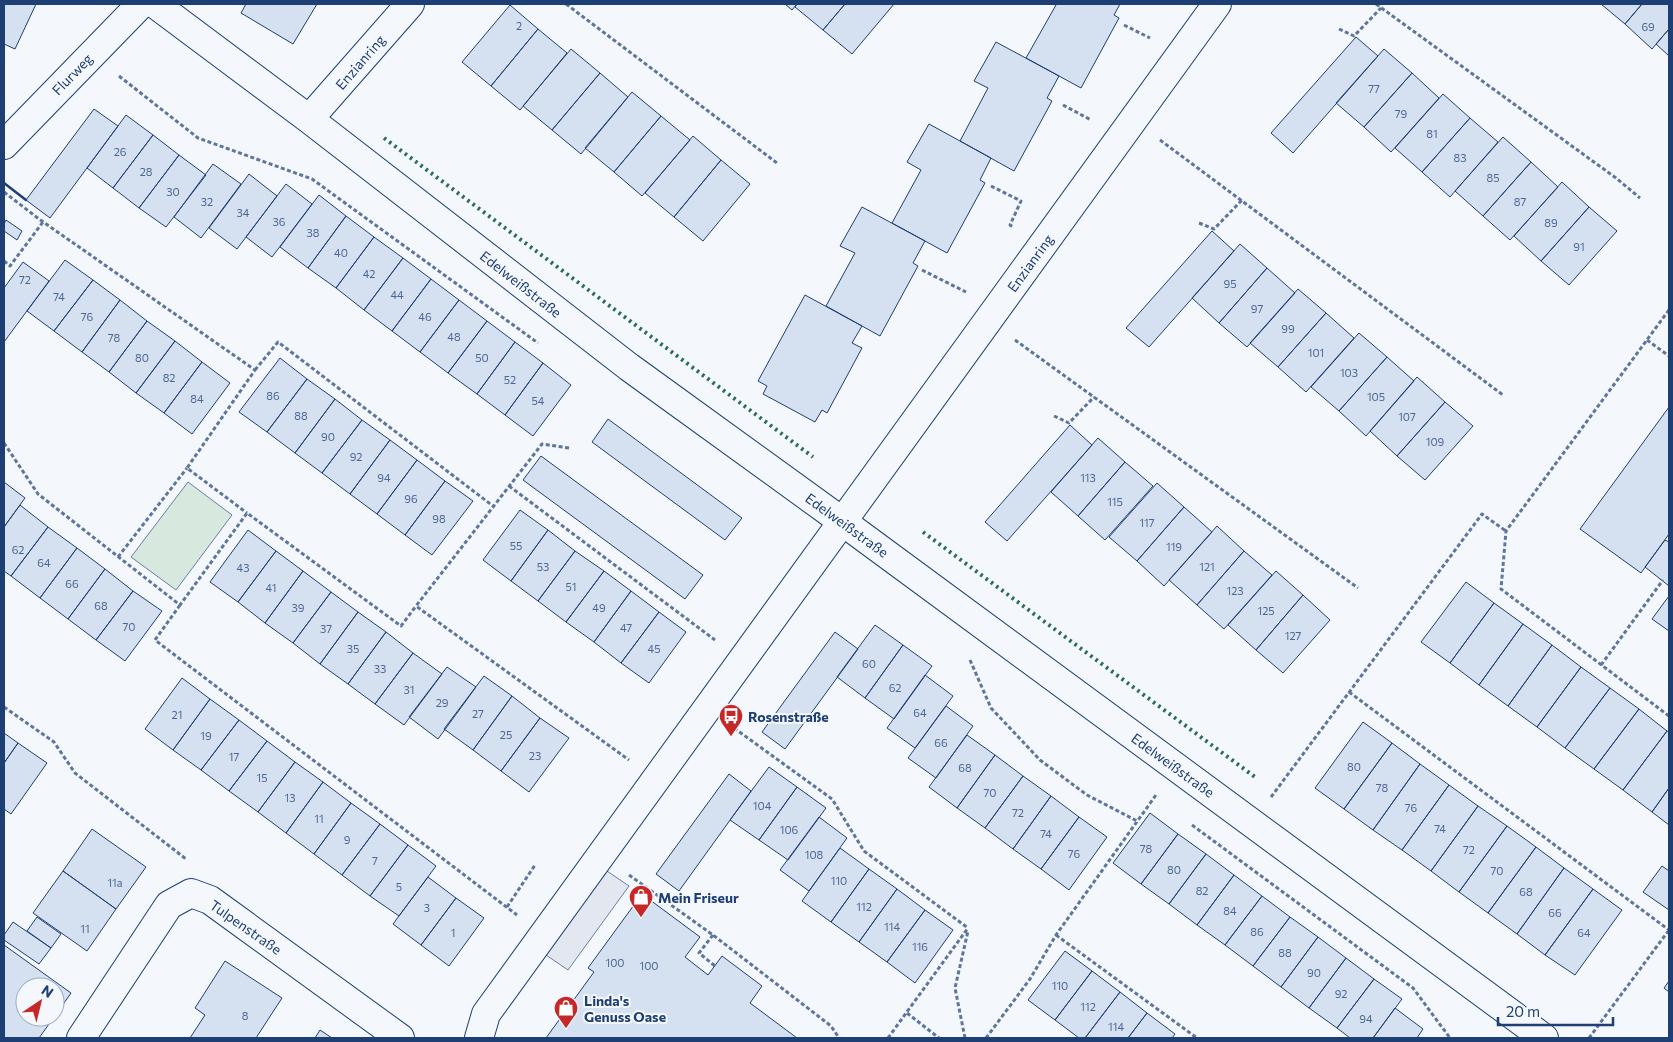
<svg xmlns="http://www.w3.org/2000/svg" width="1673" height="1042" viewBox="0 0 1673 1042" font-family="Commissioner,sans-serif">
	<rect width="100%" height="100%" fill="#f4f7fb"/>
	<path fill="#d7e8df" stroke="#687fa3" d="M188 482 232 515 176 590 131 557Z"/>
	<path fill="#e3e8f0" stroke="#687fa3" d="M607 871 629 886 568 970 546 955Z"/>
	<path fill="#d5e0f0" stroke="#1d3f73" d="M4 4H36L15 49 4 44Z
		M246 4H317L293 44 241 13Z
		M785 4H797L792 10Z
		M797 4H845L823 30 795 7Z
		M845 4H894L852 54 823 30Z
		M1052 4H1120L1114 15 1119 18 1081 88 1026 58 1056 5Z
		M1601 4H1642L1625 24Z
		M1642 4H1669V29L1652 49 1625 24Z
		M510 5 538 29 491 86 462 62Z
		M538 29 567 53 520 110 491 86Z
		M1669 29V56L1656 44Z
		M1356 37 1378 56 1293 153 1271 133Z
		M996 42 1059 76 1047 98 1052 101 1014 171 960 141 988 88 974 81Z
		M571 49 600 73 552 130 523 106Z
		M1384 49 1412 73 1364 127 1336 103Z
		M600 73 628 97 581 154 552 130Z
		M1412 73 1439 98 1391 152 1364 127Z
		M632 92 661 116 614 172 585 148Z
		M1443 94 1470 118 1422 172 1395 148Z
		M94 109 118 126 50 218 26 200Z
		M126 115 153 135 113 188 87 168Z
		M661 116 690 140 642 196 614 172Z
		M1470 118 1498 142 1450 197 1422 172Z
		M929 124 991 158 980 180 985 183 947 253 892 223 921 170 907 162Z
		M153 135 179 155 139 208 113 188Z
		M693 136 721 160 674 217 645 193Z
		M1503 137 1531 162 1483 216 1455 191Z
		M179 155 206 175 166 227 139 208Z
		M721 160 750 184 703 241 674 217Z
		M1531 162 1558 187 1510 240 1483 216Z
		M213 164 241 184 201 238 174 217Z
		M249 174 277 196 237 249 209 228Z
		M1562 182 1589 207 1541 261 1514 236Z
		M286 184 312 204 272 257 246 237Z
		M319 195 346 216 308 268 280 247Z
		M862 207 925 241 913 263 918 266 880 336 826 306 855 253 840 246Z
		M1589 207 1617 231 1569 285 1541 261Z
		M346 216 374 237 336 288 308 268Z
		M6 220 22 231 17 240 4 231V224Z
		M1212 231 1234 251 1149 347 1126 328Z
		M374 237 403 258 364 310 336 288Z
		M1240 244 1267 268 1219 323 1192 298Z
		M403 258 431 279 392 331 364 310Z
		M65 260 93 280 54 331 27 311Z
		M23 262 49 281 4 342V288Z
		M1267 268 1295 293 1247 347 1219 323Z
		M431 279 459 300 420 352 392 331Z
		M93 280 120 300 82 352 54 331Z
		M1298 289 1326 313 1278 367 1250 343Z
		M805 295 862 326 852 343 862 348 827 413 822 410 815 422 763 394 767 386 758 381Z
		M120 300 147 321 109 372 82 352Z
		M459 300 487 321 448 373 420 352Z
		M1326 313 1354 338 1306 392 1278 367Z
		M147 321 175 341 136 393 109 372Z
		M487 321 515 342 477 394 448 373Z
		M1359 333 1387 357 1339 411 1311 387Z
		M175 341 202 362 164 413 136 393Z
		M515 342 543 363 505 415 477 394Z
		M1387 357 1414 381 1366 436 1339 411Z
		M280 358 307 379 267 432 239 412Z
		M202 362 230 383 192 434 164 413Z
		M543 363 571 385 533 436 505 415Z
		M1417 377 1445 402 1397 456 1370 431Z
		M307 379 335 399 295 453 267 432Z
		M335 399 362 420 322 473 295 453Z
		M1445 402 1473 426 1425 480 1397 456Z
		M1669 407V534L1641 573 1580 529Z
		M608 419 742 518 725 540 592 442Z
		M362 420 390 440 350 494 322 473Z
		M1070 425 1092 445 1007 541 985 522Z
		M1098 438 1125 462 1078 516 1051 492Z
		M390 440 417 460 377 514 350 494Z
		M541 456 703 575 685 599 523 480Z
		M417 460 445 481 405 535 377 514Z
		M1125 462 1153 486 1105 540 1078 516Z
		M445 481 473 501 432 555 405 535Z
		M4 482 25 498 4 527Z
		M1157 483 1184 507 1137 561 1109 537Z
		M20 505 48 527 11 576 4 571V527Z
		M1184 507 1212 532 1164 586 1137 561Z
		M520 510 548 530 511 581 483 560Z
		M1217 526 1244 551 1197 605 1169 580Z
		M48 527 77 548 40 598 11 576Z
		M248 530 276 551 238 602 210 582Z
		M548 530 575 551 538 601 511 581Z
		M1665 540 1669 542V586L1645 567Z
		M77 548 105 569 68 619 40 598Z
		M276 551 303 571 265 623 238 602Z
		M575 551 604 571 566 622 538 601Z
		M1244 551 1272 575 1224 629 1197 605Z
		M105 569 133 591 96 640 68 619Z
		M303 571 331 592 293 643 265 623Z
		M604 571 631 591 594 642 566 622Z
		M1276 571 1303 595 1256 650 1228 625Z
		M1466 582 1494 603 1450 663 1421 642Z
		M133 591 162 611 125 661 96 640Z
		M631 591 659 612 621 663 594 642Z
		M331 592 358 612 320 664 293 643Z
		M1303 595 1330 620 1283 673 1256 650Z
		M1669 596V631L1652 619Z
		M1494 603 1523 624 1479 685 1450 663Z
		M358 612 386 632 348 684 320 664Z
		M659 612 686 632 649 683 621 663Z
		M1523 624 1552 645 1508 706 1479 685Z
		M875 625 903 645 865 698 837 677Z
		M386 632 413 653 375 704 348 684Z
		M835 632 858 649 785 749 762 732Z
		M903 645 932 666 894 719 865 698Z
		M1552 645 1581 667 1537 727 1508 706Z
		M413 653 442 674 404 725 375 704Z
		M447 667 476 687 438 739 409 717Z
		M1581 667 1610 688 1565 748 1537 727Z
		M925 675 953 696 915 748 887 728Z
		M484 676 512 696 473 750 444 729Z
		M182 678 210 699 173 750 145 729Z
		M1610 688 1639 709 1594 769 1565 748Z
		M512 696 540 718 501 771 473 750Z
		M210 699 239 720 201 770 173 750Z
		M946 706 973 726 936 778 908 758Z
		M1639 709 1667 731 1623 790 1594 769Z
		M540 718 569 738 529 792 501 771Z
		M239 720 267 741 229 791 201 770Z
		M1363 722 1392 743 1344 809 1315 788Z
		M1667 731 1669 732V788L1652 812 1623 790Z
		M4 733 18 743 4 763Z
		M967 735 995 755 957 808 929 787Z
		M267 741 295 762 258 812 229 791Z
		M18 743 47 763 11 814 4 809V763Z
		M1392 743 1420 764 1373 830 1344 809Z
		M995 755 1023 776 985 828 957 808Z
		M295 762 323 782 286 833 258 812Z
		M1420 764 1449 785 1402 850 1373 830Z
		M769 767 797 787 759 840 730 820Z
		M729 774 751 791 679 891 656 874Z
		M1023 776 1051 796 1013 849 985 828Z
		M323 782 351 803 314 854 286 833Z
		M1449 785 1478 806 1431 871 1402 850Z
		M797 787 826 808 788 860 759 840Z
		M1669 788V825L1652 812Z
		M1051 796 1079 817 1041 869 1013 849Z
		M351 803 380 824 342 875 314 854Z
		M1478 806 1507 826 1459 892 1431 871Z
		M1150 813 1178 834 1141 884 1113 863Z
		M819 817 847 838 809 891 780 870Z
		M1079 817 1107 837 1069 890 1041 869Z
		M380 824 408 845 370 896 342 875Z
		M1507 826 1536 847 1488 913 1459 892Z
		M92 829 146 867 116 909 63 871Z
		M1178 834 1206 854 1169 904 1141 884Z
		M408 845 436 866 399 916 370 896Z
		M1536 847 1564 868 1517 934 1488 913Z
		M840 848 869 869 831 922 802 901Z
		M1206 854 1234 875 1197 925 1169 904Z
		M1662 866 1669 871V910L1643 892Z
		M1564 868 1593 889 1545 955 1517 934Z
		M869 869 897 889 859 942 831 922Z
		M63 871 116 909 87 951 33 913Z
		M1234 875 1262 896 1225 945 1197 925Z
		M428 877 456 898 421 945 393 924Z
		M897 889 925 910 887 962 859 942Z
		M1593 889 1622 910 1575 975 1545 955Z
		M642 894 700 937 685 957 708 975 722 956 762 986 750 1003 797 1038H546L594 972 588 968Z
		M1262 896 1290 917 1253 966 1225 945Z
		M456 898 484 918 449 966 421 945Z
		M925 910 953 930 915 983 887 962Z
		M37 917 61 934 51 948 27 931Z
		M1290 917 1318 937 1281 987 1253 966Z
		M13 922 51 948 39 964 4 940V935Z
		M1318 937 1346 958 1309 1008 1281 987Z
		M4 945 71 993 55 1016V987H25V1017H54L39 1038H4Z
		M1065 951 1092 971 1055 1020 1028 1000Z
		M1346 958 1374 979 1337 1028 1309 1008Z
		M225 961 282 998 256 1038H190L205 1015 195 1008Z
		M1092 971 1120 992 1085 1038H1079L1055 1020Z
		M1374 979 1402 999 1373 1038H1350L1337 1028Z
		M1669 981V992L1664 988Z
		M1120 992 1147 1013 1128 1038H1085Z
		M1395 1008 1423 1029 1417 1038H1373Z
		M1147 1013 1175 1034 1172 1038H1128Z
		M320 1030 332 1038H315Z"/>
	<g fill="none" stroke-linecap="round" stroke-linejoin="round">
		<defs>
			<path id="minor" d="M155 4 309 119 629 367 843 522 1544 1038
				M309 119 410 4
				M4 145 141 4
				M81 1038 169 905 191 893 210 900 400 1038
				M479 1038 486 1014 1217 4"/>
		</defs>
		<use href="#minor" stroke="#1d3f73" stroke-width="30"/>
		<path stroke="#5e769c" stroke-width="3" stroke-dasharray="4 2.5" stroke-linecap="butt" d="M566 4 777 163
			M1376 4 1616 178 1640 198
			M1124 25 1150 38
			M1339 29 1354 36 1381 8
			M119 76 198 138 312 179 538 343
			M1063 105 1091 120
			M1160 140 1503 395
			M991 186 1021 201 1010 225 1014 228
			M4 192 39 219 255 370 187 468 247 513
			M1199 223 1214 229 1242 200
			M4 261 10 266 43 222
			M922 270 966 292
			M1669 310 1506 531 1501 589 1669 716
			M1015 340 1358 588
			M1647 340 1669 356
			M255 370 278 342 493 506
			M1054 416 1069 423 1094 397
			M4 443 38 494 180 605 247 513 401 626 416 606
			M569 448 542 444 416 606 629 760
			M509 486 715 640
			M118 557 187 468
			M180 605 155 640 517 915
			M970 660 991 708 1040 760 1087 795 1137 821
			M1601 665 1663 580
			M1349 692 1669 930
			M4 707 54 742 75 773 186 859
			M734 728 832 799 864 851 968 928
			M1271 797 1482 514 1506 531
			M1192 825 1413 988 1450 1038
			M629 875 713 935 831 1026 839 1038
			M507 907 535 865
			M713 935 699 953 715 966
			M1056 935 1197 1038
			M907 1013 939 1038
			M888 1038 968 928
			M965 1038 955 988 968 931
			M986 1038 1030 979 1056 935 1156 795
			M1589 1038 1669 930"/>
		<use href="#minor" stroke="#f4f7fb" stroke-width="28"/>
		<path stroke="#2c6c60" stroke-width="4" stroke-dasharray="2.5 4" stroke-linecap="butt" d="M384 138 813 457
			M923 532 1255 777"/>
		<path stroke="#1d3f73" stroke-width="2.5" d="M4 183 26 200"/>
	</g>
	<defs>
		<symbol id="bus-pin" viewBox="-11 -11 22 30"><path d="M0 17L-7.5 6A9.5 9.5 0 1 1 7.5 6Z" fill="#c62828" stroke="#f4f7fb"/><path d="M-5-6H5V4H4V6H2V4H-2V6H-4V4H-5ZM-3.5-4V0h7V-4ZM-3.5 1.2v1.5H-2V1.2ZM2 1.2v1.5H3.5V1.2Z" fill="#fff"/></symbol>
		<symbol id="shop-pin" viewBox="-11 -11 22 30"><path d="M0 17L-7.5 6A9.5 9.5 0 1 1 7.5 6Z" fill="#c62828" stroke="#f4f7fb"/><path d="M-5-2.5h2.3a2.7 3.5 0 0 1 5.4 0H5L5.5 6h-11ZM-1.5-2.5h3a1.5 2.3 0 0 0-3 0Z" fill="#fff"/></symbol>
	</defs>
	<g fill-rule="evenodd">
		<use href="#bus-pin" x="717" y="702" width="28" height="38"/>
		<use href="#shop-pin" x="627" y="883" width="28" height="38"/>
		<use href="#shop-pin" x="552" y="994" width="28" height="38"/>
	</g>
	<g text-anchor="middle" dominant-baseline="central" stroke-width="4" stroke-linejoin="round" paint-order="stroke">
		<g font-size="11" fill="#4b6792">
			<text x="519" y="25">2</text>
			<text x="1648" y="26">69</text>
			<text x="1374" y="88">77</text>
			<text x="1401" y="113">79</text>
			<text x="1432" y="133">81</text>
			<text x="120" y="151">26</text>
			<text x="1460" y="157">83</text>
			<text x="146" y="171">28</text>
			<text x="1493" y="177">85</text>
			<text x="173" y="191">30</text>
			<text x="207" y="201">32</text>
			<text x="1520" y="201">87</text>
			<text x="243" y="212">34</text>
			<text x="279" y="221">36</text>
			<text x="1551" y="222">89</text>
			<text x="313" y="232">38</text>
			<text x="1579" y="246">91</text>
			<text x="341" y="252">40</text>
			<text x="369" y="273">42</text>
			<text x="25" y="279">72</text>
			<text x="1230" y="283">95</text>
			<text x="397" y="294">44</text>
			<text x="59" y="296">74</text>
			<text x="1257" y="308">97</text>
			<text x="87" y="316">76</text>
			<text x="425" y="316">46</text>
			<text x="1288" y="328">99</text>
			<text x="454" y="336">48</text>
			<text x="114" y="337">78</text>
			<text x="1316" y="352">101</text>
			<text x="142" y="357">80</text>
			<text x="482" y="357">50</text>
			<text x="1349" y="372">103</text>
			<text x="169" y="377">82</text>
			<text x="510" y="379">52</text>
			<text x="273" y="395">86</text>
			<text x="1376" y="396">105</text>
			<text x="197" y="398">84</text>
			<text x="538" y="400">54</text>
			<text x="301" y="415">88</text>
			<text x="1407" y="416">107</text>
			<text x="328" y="436">90</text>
			<text x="1435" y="441">109</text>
			<text x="356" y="456">92</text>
			<text x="384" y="477">94</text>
			<text x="1088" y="477">113</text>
			<text x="411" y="498">96</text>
			<text x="1115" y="501">115</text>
			<text x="439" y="518">98</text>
			<text x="1147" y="522">117</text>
			<text x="516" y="545">55</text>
			<text x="1174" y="546">119</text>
			<text x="18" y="549">62</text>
			<text x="44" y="562">64</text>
			<text x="543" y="566">53</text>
			<text x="1207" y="566">121</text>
			<text x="243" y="567">43</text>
			<text x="72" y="583">66</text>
			<text x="571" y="586">51</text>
			<text x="271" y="587">41</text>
			<text x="1235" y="590">123</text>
			<text x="101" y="605">68</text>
			<text x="298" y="607">39</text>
			<text x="599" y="607">49</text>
			<text x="1266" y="610">125</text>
			<text x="129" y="626">70</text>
			<text x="626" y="627">47</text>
			<text x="326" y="628">37</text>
			<text x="1293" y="635">127</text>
			<text x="353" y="648">35</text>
			<text x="654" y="648">45</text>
			<text x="869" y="663">60</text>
			<text x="380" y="668">33</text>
			<text x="895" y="687">62</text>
			<text x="409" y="689">31</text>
			<text x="442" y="702">29</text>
			<text x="920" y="712">64</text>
			<text x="478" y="713">27</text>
			<text x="177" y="714">21</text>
			<text x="506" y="734">25</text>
			<text x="206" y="735">19</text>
			<text x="941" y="742">66</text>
			<text x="535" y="755">23</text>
			<text x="234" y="756">17</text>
			<text x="1354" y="766">80</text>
			<text x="965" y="767">68</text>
			<text x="262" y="777">15</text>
			<text x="1382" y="787">78</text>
			<text x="990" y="792">70</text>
			<text x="290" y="797">13</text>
			<text x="762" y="805">104</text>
			<text x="1411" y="807">76</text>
			<text x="1018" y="812">72</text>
			<text x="319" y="818">11</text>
			<text x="1440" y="828">74</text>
			<text x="789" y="829">106</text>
			<text x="1046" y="833">74</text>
			<text x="347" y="839">9</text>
			<text x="1146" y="848">78</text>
			<text x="1469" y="849">72</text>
			<text x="1074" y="853">76</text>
			<text x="814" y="854">108</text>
			<text x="375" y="860">7</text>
			<text x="1174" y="869">80</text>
			<text x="1497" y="870">70</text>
			<text x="839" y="880">110</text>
			<text x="115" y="882">11a</text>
			<text x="399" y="886">5</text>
			<text x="1202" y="890">82</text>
			<text x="1526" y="891">68</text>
			<text x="864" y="906">112</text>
			<text x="427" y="907">3</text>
			<text x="1230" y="910">84</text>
			<text x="1555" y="912">66</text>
			<text x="892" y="926">114</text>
			<text x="85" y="928">11</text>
			<text x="1257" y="931">86</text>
			<text x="453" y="932">1</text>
			<text x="1584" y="932">64</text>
			<text x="920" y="946">116</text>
			<text x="1285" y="952">88</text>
			<text x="615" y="962">100</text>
			<text x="649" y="965">100</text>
			<text x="1314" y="972">90</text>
			<text x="1060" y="985">110</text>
			<text x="1341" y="993">92</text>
			<text x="1088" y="1006">112</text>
			<text x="245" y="1015">8</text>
			<text x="1366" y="1018">94</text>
			<text x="1116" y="1026">114</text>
		</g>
		<g font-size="14" fill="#1d3f73" stroke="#f4f7fb">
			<text transform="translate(360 62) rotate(-49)">Enzianring</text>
			<text transform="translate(72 74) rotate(-46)">Flurweg</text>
			<text transform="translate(1030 263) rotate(-54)">Enzianring</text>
			<text transform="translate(521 284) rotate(38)">Edelweißstraße</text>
			<text transform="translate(847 525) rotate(36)">Edelweißstraße</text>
			<text transform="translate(1173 765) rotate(36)">Edelweißstraße</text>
			<text transform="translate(246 927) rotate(35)">Tulpenstraße</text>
		</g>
		<g font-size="14" font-weight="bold" fill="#1d3f73" stroke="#f4f7fb" text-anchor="start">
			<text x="748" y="716">Rosenstraße</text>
			<text x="658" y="897">Mein Friseur</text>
			<text x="584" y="1000">Linda's<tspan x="584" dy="16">Genuss Oase</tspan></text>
		</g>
	</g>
	<rect width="1673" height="1042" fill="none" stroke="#1d3f73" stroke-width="10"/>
	<g transform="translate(40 1002) rotate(35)"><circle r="24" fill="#f4f7fb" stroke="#9eadc5"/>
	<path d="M0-4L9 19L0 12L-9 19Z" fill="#c62828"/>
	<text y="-8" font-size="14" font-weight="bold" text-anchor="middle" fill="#1d3f73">N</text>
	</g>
	<path d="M1498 1017v8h115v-8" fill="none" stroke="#1d3f73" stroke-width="2.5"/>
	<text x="1506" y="1017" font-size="15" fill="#1d3f73" stroke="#f4f7fb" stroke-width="4" paint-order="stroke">20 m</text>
</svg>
